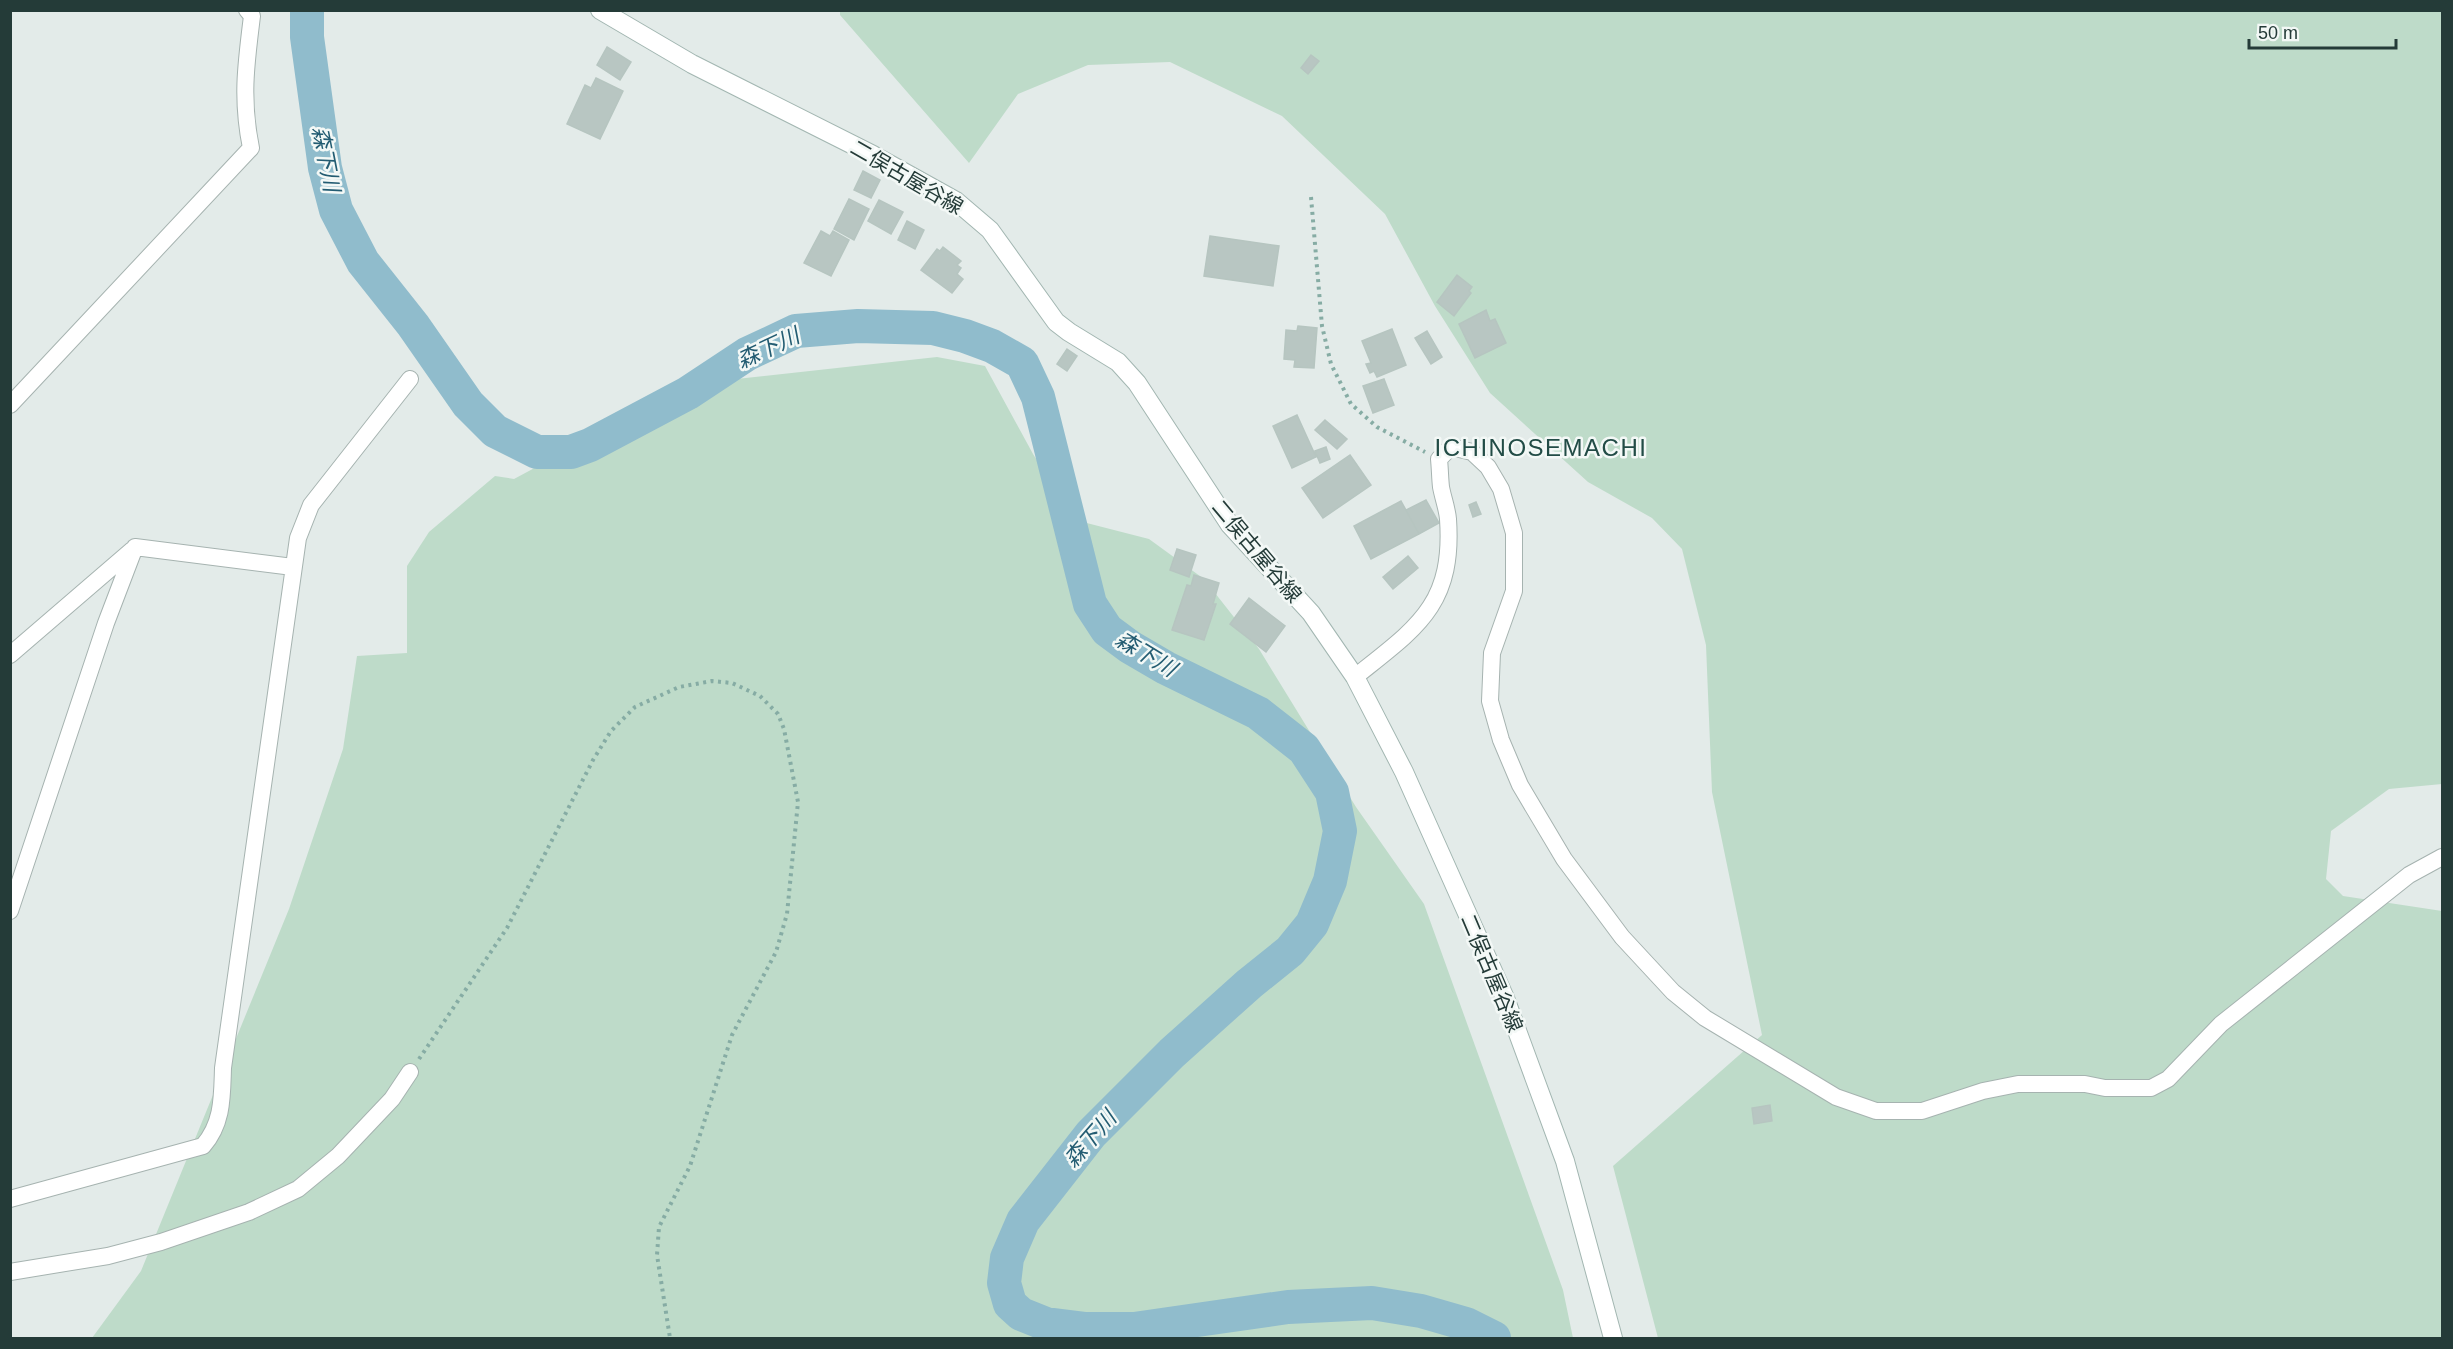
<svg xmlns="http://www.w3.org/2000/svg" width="2453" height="1349" viewBox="0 0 2453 1349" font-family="Helvetica,'Noto Sans JP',sans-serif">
	<rect width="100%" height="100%" fill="#e3ebe9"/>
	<path fill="#bedbc9" d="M840 10 2442 11V784L2389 789 2331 831 2326 879 2343 896 2442 911V1338H1658L1613 1166 1762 1035 1712 792 1706 645 1682 549 1652 518 1588 482 1490 393 1435 306 1385 214 1282 116 1170 62 1088 65 1018 94 969 163 840 15Z
		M937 357 985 366 1033 454 1075 520 1149 539 1204 579 1259 649 1356 807 1424 904 1563 1290 1573 1338H92L141 1271 289 909 343 749 357 656 407 653V566L429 532 495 476 514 479 691 384Z"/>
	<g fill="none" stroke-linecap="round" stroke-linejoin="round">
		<path stroke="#90bccc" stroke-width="34" d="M307 10V37L325 168 336 210 363 262 413 325 468 404 495 431 537 452H571L590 445 688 393 747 354 796 331 858 326 933 328 965 336 992 346 1022 363 1038 397 1090 604 1107 630 1130 647 1166 668 1258 713 1304 749 1332 792 1340 831 1330 881 1312 924 1290 951 1249 984 1172 1053 1091 1134 1023 1221 1007 1258 1004 1283 1010 1304 1021 1314 1046 1324 1086 1329H1134L1288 1307 1372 1303 1421 1311 1466 1324 1494 1338"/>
	</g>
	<path fill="#b8c6c2" stroke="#b6c5c0" stroke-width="1.5" d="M607 47 631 62 620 80 597 65Z
		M1311 55 1319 61 1308 74 1301 68Z
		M596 78 623 91 600 139 567 124 585 85 591 88Z
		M863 171 880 180 871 198 854 190Z
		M849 199 869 209 854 240 834 229Z
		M879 200 903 212 891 234 868 221Z
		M907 221 924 230 915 249 898 240Z
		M821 231 830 236 833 231 849 240 831 276 804 263Z
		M1210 236 1279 246 1273 286 1204 276Z
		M943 247 961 261 957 265 961 268 957 274 963 279 952 293 921 270 937 249 940 251Z
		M1457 275 1472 287 1469 291 1471 293 1454 316 1437 302Z
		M1486 310 1490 321 1495 319 1506 343 1475 358 1459 324Z
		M1298 326 1317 328 1314 368 1294 367 1295 360 1284 359 1286 330 1297 331Z
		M1392 329 1406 365 1377 377 1374 371 1370 373 1366 364 1371 363 1362 341Z
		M1427 331 1442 357 1431 364 1415 338Z
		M1067 349 1077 356 1067 371 1057 364Z
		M1384 379 1394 405 1373 413 1363 386Z
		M1297 415 1316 457 1292 468 1273 426Z
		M1325 420 1347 439 1337 449 1315 430Z
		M1326 447 1330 459 1320 463 1315 451Z
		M1350 455 1371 485 1323 518 1302 488Z
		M1426 500 1439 523 1419 534 1406 510Z
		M1401 501 1419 534 1371 559 1354 526Z
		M1476 502 1481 514 1473 517 1469 505Z
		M1177 549 1196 555 1189 577 1170 570Z
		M1408 556 1418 568 1393 589 1383 577Z
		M1194 575 1219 583 1213 604H1216L1204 640 1172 630 1187 585 1191 586Z
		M1249 598 1285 626 1266 652 1230 624Z
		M1770 1105 1772 1121 1754 1124 1752 1108Z"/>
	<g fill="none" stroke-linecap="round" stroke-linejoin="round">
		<defs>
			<path id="minor" d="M10 405 251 148C241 99 246 64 252 16L247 10
				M135 547 293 567
				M10 655 132 550
				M1355 677C1416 628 1454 606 1448 519 1447 508 1443 498 1441 487 1440 478 1440 469 1439 459L1451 447 1472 452 1488 467 1501 489 1514 533V591L1492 653 1490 701 1501 740 1520 785 1564 859 1622 937 1673 992 1705 1018 1836 1097 1876 1111H1922L1983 1091 2018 1084H2085L2105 1088H2151L2168 1079 2221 1024 2409 875 2442 857
				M10 911 106 623 135 547
				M10 1199 203 1146C223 1123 222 1097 223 1068L298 538 311 505 410 379
				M10 1272 108 1256 161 1242 249 1212 298 1189 338 1156 392 1099 410 1072"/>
			<path id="secondary" d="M600 10 692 64 873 155 956 201 990 230 1056 322 1069 332 1118 362 1137 383 1230 525 1311 613 1355 677 1404 772 1505 998 1565 1161 1613 1338"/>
		</defs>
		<use href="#minor" stroke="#a6b3b0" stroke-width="18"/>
		<use href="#secondary" stroke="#a2b6b1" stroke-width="20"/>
		<path stroke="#86aca4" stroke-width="4" stroke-dasharray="3 4.5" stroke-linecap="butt" d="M1311 197 1322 326 1331 364 1351 404 1377 427 1425 452
			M419 1059 507 928 593 760 611 731 635 707 679 687 712 681 732 683 760 696 778 714 784 729 798 802 787 914 776 952 732 1035 690 1166 659 1227 657 1255 670 1338"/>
		<use href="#minor" stroke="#fff" stroke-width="16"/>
		<use href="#secondary" stroke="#fff" stroke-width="18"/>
	</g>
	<g text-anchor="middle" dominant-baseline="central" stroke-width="5" stroke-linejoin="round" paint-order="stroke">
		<g font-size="21" fill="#243b38" stroke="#f3f8f6">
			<text transform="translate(907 177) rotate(30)">二俣古屋谷線</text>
			<text transform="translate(1257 551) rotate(50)">二俣古屋谷線</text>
			<text transform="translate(1492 973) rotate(67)">二俣古屋谷線</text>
		</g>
		<g font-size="22" font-style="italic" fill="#235c72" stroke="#f3f8f6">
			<text transform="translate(326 159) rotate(79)">森下川</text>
			<text transform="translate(768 348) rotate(-25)">森下川</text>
			<text transform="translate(1146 654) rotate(31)">森下川</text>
			<text transform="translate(1090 1139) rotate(-49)">森下川</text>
		</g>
		<g font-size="24" letter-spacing="1.5" fill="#224c46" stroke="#f3f8f6">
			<text x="1541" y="447">ICHINOSEMACHI</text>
		</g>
	</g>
	<rect width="2453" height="1349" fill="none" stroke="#243b38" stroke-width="24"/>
	<path d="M2249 39v9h147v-9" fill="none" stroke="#243b38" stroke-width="3"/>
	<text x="2258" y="39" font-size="18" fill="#243b38" stroke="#f3f8f6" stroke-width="4.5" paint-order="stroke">50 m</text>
</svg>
